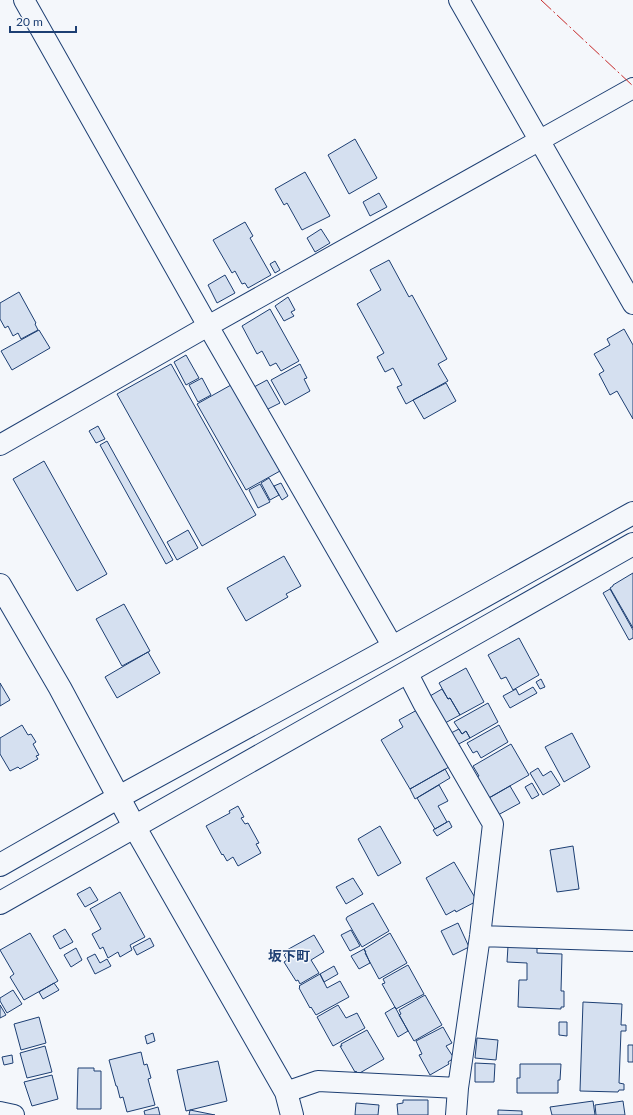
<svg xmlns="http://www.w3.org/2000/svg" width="633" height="1115" viewBox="0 0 633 1115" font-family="Lato,'Noto Sans JP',sans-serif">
	<rect width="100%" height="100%" fill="#f4f7fb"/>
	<path fill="#d5e0f0" stroke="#1d3f73" d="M355 139 377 178 349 194 328 155Z
		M305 172 330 216 302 230 287 203 284 205 275 189Z
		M379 193 387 207 370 216 363 202Z
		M245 222 253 236 250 238 271 275 248 288 245 283 242 284 235 271 232 273 213 240Z
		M321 229 330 243 315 252 307 238Z
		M389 260 409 297 412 295 447 359 438 364 448 381 406 404 397 387 402 385 393 368 385 372 377 357 384 353 357 304 381 290 370 270Z
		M275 261 280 270 275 273 270 264Z
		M225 275 235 293 217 303 208 285Z
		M19 292 36 323 35 324 38 330 21 339 18 333 13 336 8 326 5 328 0 319V303Z
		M288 297 295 310 291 312 294 316 284 321 275 306Z
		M270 309 299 361 281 371 276 363 270 366 262 351 257 354 242 326Z
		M624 329 633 345V419L617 391 610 395 599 374 604 371 594 354 610 345 607 339Z
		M39 330 50 348 12 370 1 351Z
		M186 355 199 378 186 385 174 362Z
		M171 364 256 515 202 546 117 394Z
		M300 364 307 378 304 379 310 391 285 405 271 380Z
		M202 378 211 395 198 402 189 385Z
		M267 380 280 403 266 410 254 387Z
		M446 383 456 401 424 419 413 400Z
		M231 385 280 471 246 490 197 404Z
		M98 426 105 439 96 443 89 431Z
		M107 441 173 560 166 564 100 445Z
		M44 461 107 574 77 591 13 479Z
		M269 478 279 495 270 500 261 483Z
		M281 483 288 496 282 500 274 486Z
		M260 484 270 502 258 508 249 490Z
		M188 530 198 548 177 560 167 542Z
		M284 556 301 586 286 594 288 597 246 621 227 588Z
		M633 573V628L610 588 613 586V585Z
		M610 589 633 630V638L629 640 603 593Z
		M124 604 150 651 122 666 96 619Z
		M519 638 539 675 513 690 506 677 501 679 488 655Z
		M148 652 160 673 117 698 105 677Z
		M466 668 484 702 460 715 450 698 448 699 439 683Z
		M541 679 545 687 540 689 536 682Z
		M0 683 10 700 0 706Z
		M533 687 537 693 510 708 503 696 516 689 519 695Z
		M442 689 448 699 450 698 460 715 445 723 430 696Z
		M488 703 498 722 470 738 466 731 462 734 454 722Z
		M417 710 449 767 410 789 381 740 403 727 399 720Z
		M22 725 28 735 31 734 36 742 33 744 39 755 36 756 38 759 20 769 18 767 10 771 0 754V738Z
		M499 725 508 742 481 758 477 751 473 753 467 743Z
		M459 729 462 734 466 731 470 738 455 746 449 734Z
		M572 733 590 767 564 782 545 747Z
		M511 744 529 775 487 799 475 778 479 776 473 766Z
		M538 768 543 776 551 771 560 785 543 795 530 773Z
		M445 769 450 778 415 799 410 789Z
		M532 783 539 795 532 799 525 787Z
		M439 785 448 801 438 806 447 822 435 829 417 798Z
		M510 786 520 803 498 815 489 798Z
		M238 806 244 817 241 818 245 824 248 823 259 843 256 844 261 853 238 866 233 857 227 861 223 854 222 855 206 826 230 813 229 811Z
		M449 821 452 827 437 836 433 830Z
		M380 826 401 863 378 876 358 839Z
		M573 846 579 889 557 892 550 850Z
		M454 862 477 901 456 912 455 910 446 915 426 878Z
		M353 878 363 894 346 904 336 887Z
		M90 887 98 900 85 907 77 894Z
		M120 892 145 937 130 945 132 950 120 957 118 952 108 958 103 947 100 949 92 934 101 929 90 909Z
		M373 903 389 931 362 947 346 919 347 917Z
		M458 923 469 947 453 955 441 931Z
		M65 929 73 942 60 949 53 936Z
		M351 930 360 946 350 951 341 935Z
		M30 933 58 981 24 1000 10 977 14 974 0 950Z
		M390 933 407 963 379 979 365 953 366 952 364 949Z
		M314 935 324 952 311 960 319 973 300 984 298 980 296 981 284 962 287 960 284 955 286 953 285 951Z
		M150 938 154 946 137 955 133 947Z
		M508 946 537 947V953L562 954 561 991H564V1007H561V1009L518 1007 519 980H527V963L507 962Z
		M76 948 82 960 71 967 64 955Z
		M364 949 370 963 359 969 351 956Z
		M95 954 100 963 107 959 111 966 95 974 87 958Z
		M408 965 424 994 396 1009 382 984 385 983 383 979Z
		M334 966 338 974 324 982 320 974Z
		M320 974 327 988 340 981 349 997 316 1015 311 1007 310 1008 299 988 300 987 299 986Z
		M54 983 59 990 43 999 39 992Z
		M13 990 22 1004 7 1013 0 1001V998Z
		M425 995 442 1025 414 1041 399 1015 401 1014 399 1010Z
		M583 1002 622 1004 621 1025H626V1031H621L619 1083 624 1084V1090H619L618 1092 580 1091Z
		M0 1005 6 1015 0 1018Z
		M338 1005 346 1018 357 1013 365 1028 333 1046 317 1017Z
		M395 1007 408 1031 398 1037 385 1013Z
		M39 1017 46 1043 21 1050 14 1024Z
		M559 1022H567V1036L559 1035Z
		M443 1027 452 1043 446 1046 454 1058 448 1062 449 1064 430 1075 419 1055 422 1054 416 1041Z
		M367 1030 384 1059 358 1074 356 1071 355 1072 340 1046H342L341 1044Z
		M153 1033 155 1041 147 1044 145 1036Z
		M477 1038 498 1040 496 1060 475 1058Z
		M628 1045H633V1062H628Z
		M45 1046 52 1072 27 1078 20 1053Z
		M141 1052 144 1065 147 1064 151 1078 148 1079 155 1105 127 1112 123 1097 120 1098 117 1086H116L109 1060Z
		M12 1055 13 1063 4 1065 2 1057Z
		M218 1061 227 1101 186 1111 177 1070Z
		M475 1063 495 1064 494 1082H475Z
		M520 1064H561L560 1080H558V1093H517V1078H520Z
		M78 1068H94V1071H101V1109H77Z
		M52 1075 58 1099 32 1106 24 1082Z
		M403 1100H428V1115H398L397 1104 403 1103Z
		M593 1101 595 1115H552L550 1107Z
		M623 1101 625 1115H596L595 1105Z
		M356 1103 379 1105 378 1115H355Z
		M158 1107 160 1115H145L144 1111Z
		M190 1110 215 1115H189Z
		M498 1110 522 1111V1115H498Z"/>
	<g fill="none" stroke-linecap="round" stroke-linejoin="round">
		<defs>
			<path id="minor" d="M24 0 208 326 393 647
				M459 0 633 304
				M0 445 208 326 633 88
				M407 672 423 703 493 824 480 936 458 1088 456 1115
				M480 936 633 941
				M286 1092 318 1081 458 1088
				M0 1112 14 1115"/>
			<path id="tertiary" d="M0 585 60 688 134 826 286 1092 292 1115"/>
			<path id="secondary" d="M0 865 119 797 393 647 633 513
				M0 903 633 544"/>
		</defs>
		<use href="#minor" stroke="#1d3f73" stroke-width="22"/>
		<use href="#tertiary" stroke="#1d3f73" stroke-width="24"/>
		<use href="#secondary" stroke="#1d3f73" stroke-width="24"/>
		<use href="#minor" stroke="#f4f7fb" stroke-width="20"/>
		<use href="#tertiary" stroke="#f4f7fb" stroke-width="22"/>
		<use href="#secondary" stroke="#f4f7fb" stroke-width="22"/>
		<path stroke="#c62828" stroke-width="1" stroke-dasharray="14 3 2 3" stroke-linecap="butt" d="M541 0 633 86"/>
	</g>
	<g text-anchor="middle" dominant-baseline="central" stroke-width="3" stroke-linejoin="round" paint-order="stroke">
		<g font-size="14" font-weight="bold" fill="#1d3f73" stroke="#f4f7fb">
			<text x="289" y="955">坂下町</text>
		</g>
	</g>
	<path d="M10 26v6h66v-6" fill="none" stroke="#1d3f73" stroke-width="2"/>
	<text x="16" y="26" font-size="12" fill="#1d3f73" stroke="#f4f7fb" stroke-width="3" paint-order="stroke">20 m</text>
</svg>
